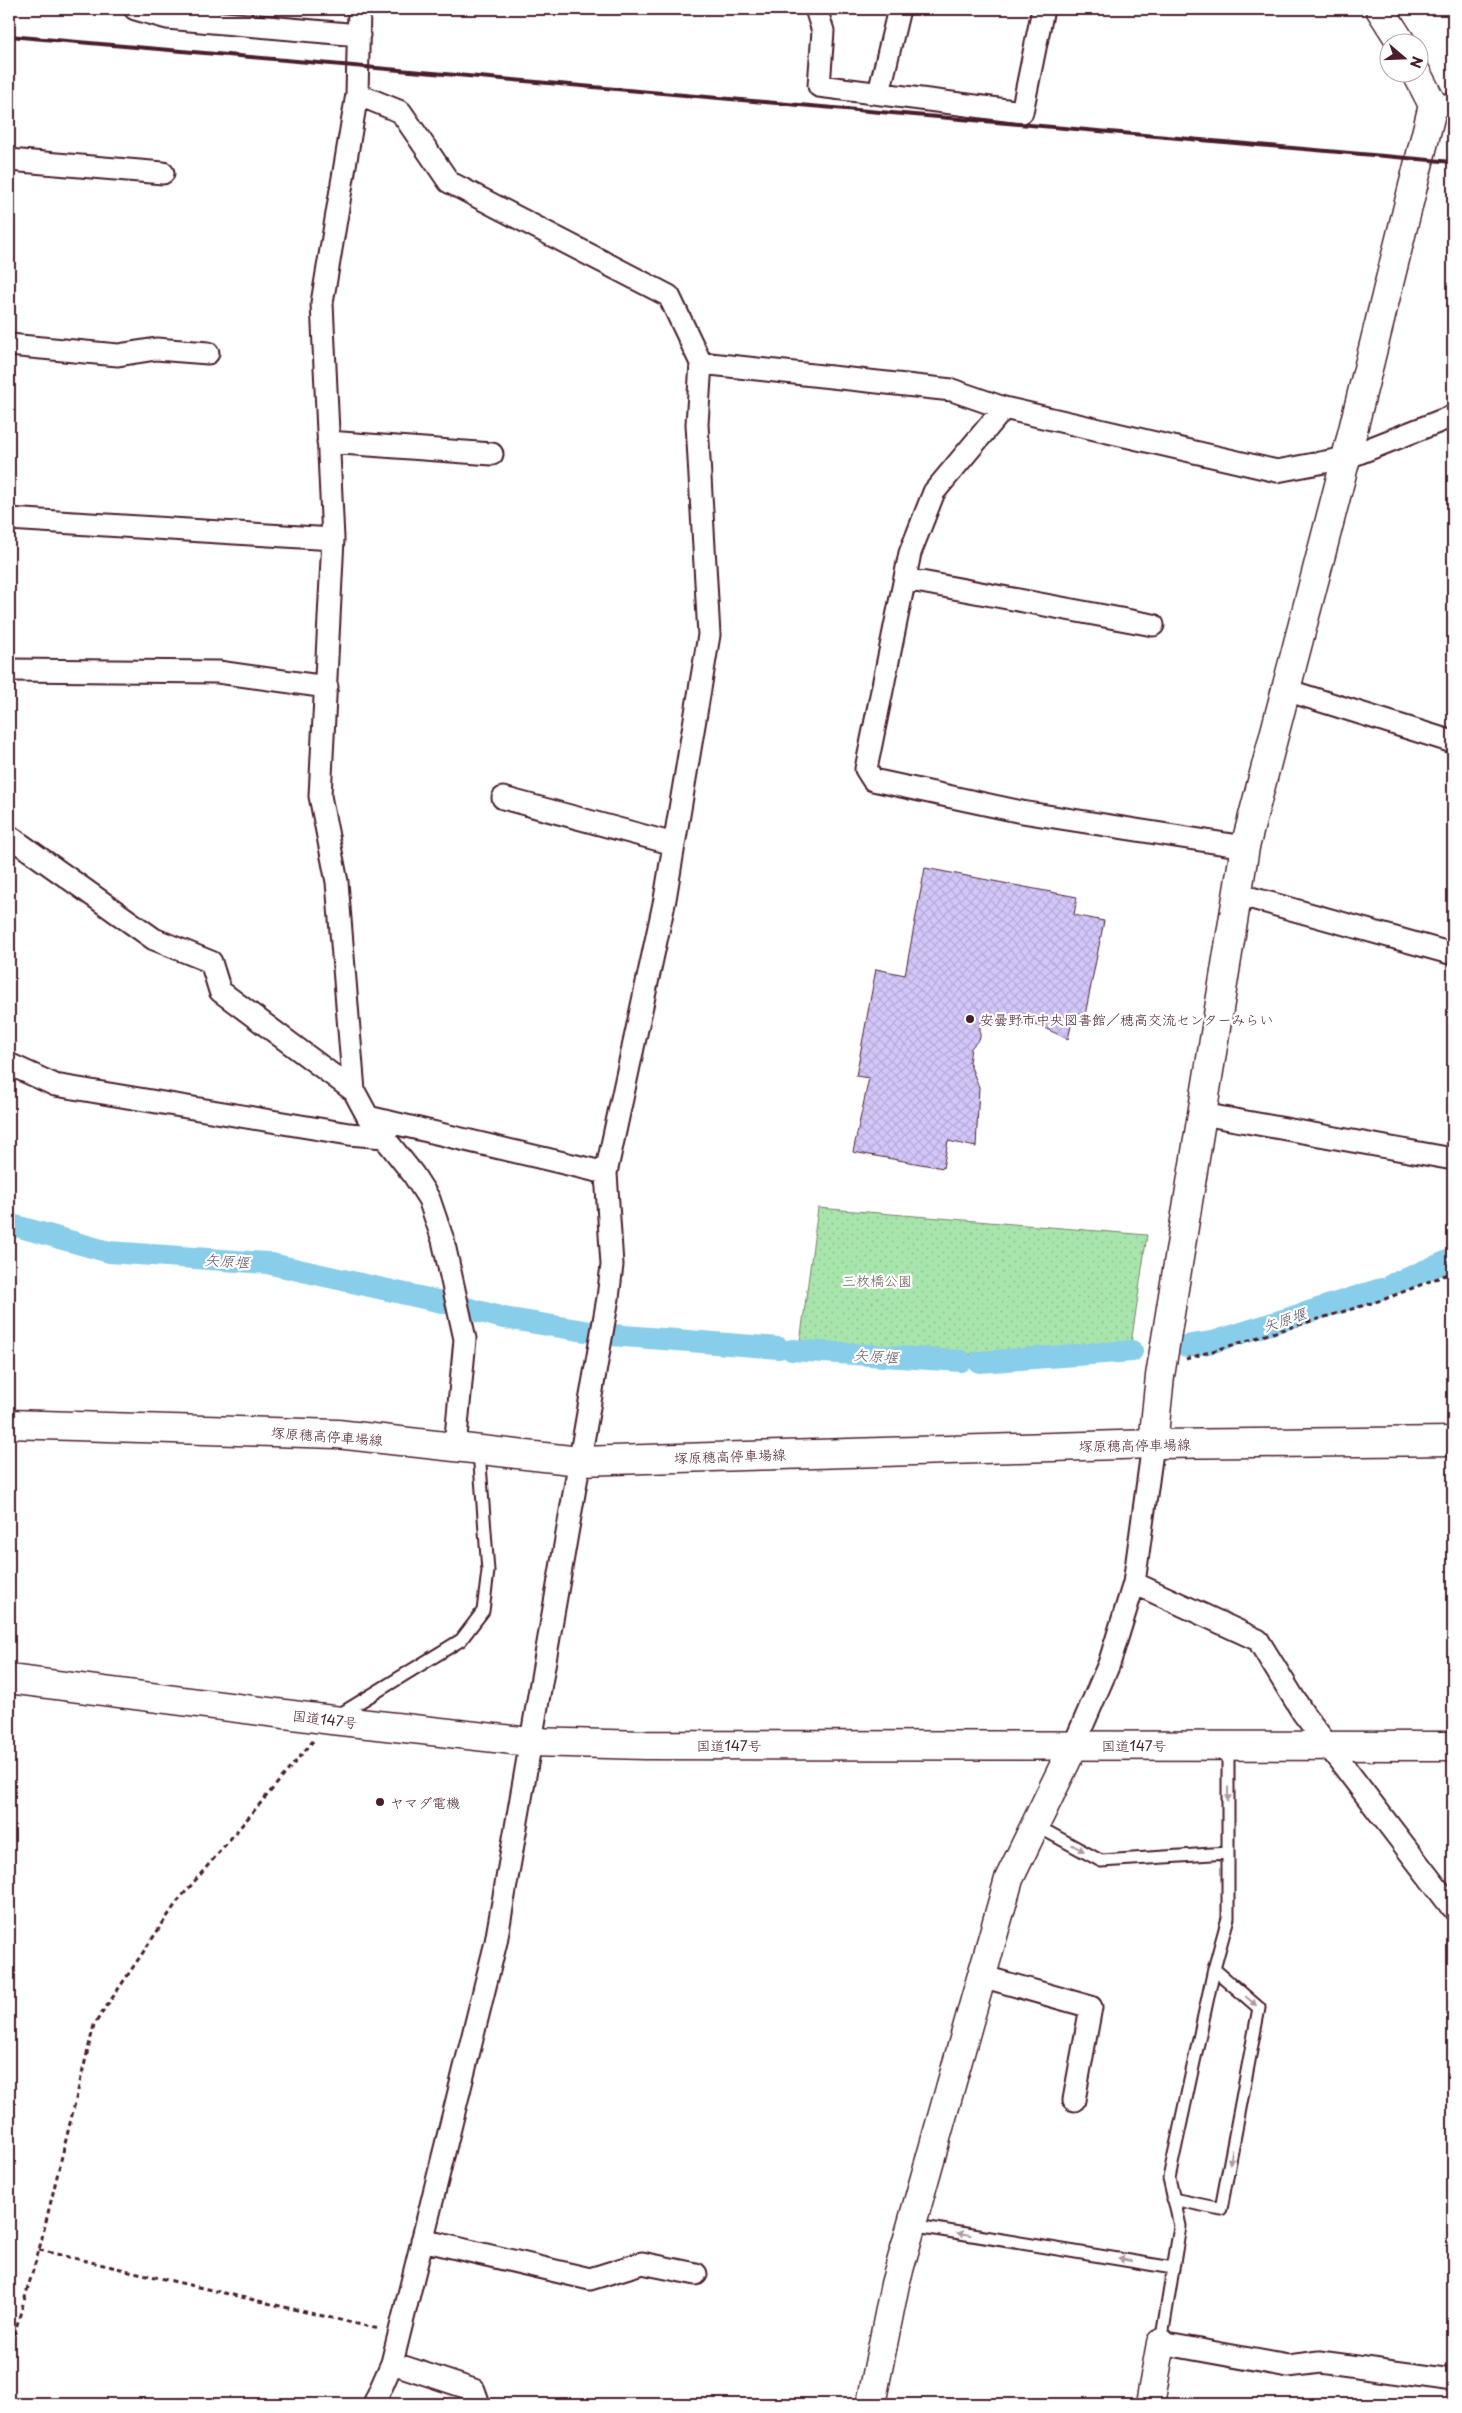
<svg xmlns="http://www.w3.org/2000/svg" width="1462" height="2413" viewBox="0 0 1462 2413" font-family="'Playpen Sans','Klee One',sans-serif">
	<defs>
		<pattern id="park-dots" width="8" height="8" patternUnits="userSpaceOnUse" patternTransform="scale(1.25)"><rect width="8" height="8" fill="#a8e5ac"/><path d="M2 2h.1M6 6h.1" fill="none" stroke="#92c494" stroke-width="1.8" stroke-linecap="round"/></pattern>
		<pattern id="building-cross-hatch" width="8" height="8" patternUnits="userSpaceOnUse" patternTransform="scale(1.25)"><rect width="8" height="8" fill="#d2c7f9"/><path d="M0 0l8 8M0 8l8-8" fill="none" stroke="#b6aad6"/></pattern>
	</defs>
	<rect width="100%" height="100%" fill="#fff"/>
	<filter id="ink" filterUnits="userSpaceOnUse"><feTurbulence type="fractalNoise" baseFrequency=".02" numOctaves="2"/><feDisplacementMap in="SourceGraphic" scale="10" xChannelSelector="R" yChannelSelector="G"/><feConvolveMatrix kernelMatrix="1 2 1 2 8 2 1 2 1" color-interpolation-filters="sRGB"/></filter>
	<g filter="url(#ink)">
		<path fill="url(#park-dots)" stroke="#79826c" d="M818 1208 1147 1235 1131 1344 993 1356 800 1343Z"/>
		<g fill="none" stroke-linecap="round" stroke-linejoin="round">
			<path stroke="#88cde9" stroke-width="22" d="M9 1224 109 1252 267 1263 446 1303
				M1393 1284 1453 1259
				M466 1308 504 1318 591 1332
				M611 1335 779 1348
				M1186 1346 1213 1342 1381 1289
				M792 1350 961 1361
				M979 1362 1132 1351"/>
		</g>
		<path fill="url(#building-cross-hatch)" stroke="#4a1f2b" d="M925 868 1077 897 1074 915 1104 921 1085 1015 1074 1013 1068 1039 1040 1026 1010 1022 980 1023V1038L971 1048 969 1062 979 1087 976 1147 948 1141 943 1168 853 1152 869 1078 856 1076 876 969 905 975Z"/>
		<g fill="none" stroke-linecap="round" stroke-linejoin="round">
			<defs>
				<path id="lane" d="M337 1716 461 1640 483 1611 488 1571 479 1451
					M1035 1825 1101 1861 1228 1853
					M1173 2199 1221 2209 1259 2008 1214 1969
					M911 2225 1173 2268
					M1161 2343 1180 2226 1169 2178 1214 1969 1228 1918V1745"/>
				<path id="street" d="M135 9 167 18 359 35
					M359 9 357 94 322 303 333 539 320 796 337 882 354 1091 368 1117 413 1174 429 1199 443 1240 465 1339 455 1448
					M816 9 823 31 819 86 1022 112 1043 9
					M879 93 899 9
					M357 94 401 112 449 182 669 296 701 363 697 424 709 635 665 899 606 1173 612 1265 608 1298 496 1942 392 2363 374 2404
					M1433 105H1453
					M9 160 163 173
					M9 345 118 355 156 349 208 353
					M701 363 952 390 1004 408 1277 471 1346 458 1453 416
					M1004 408 934 492 910 553 866 769 873 780 1022 812 1245 847
					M328 442 492 454
					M9 519 333 539
					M905 579 1153 625
					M9 670 218 672 327 687
					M1286 690 1453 742
					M503 798 674 844
					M9 836 154 939 211 962 220 991 354 1091
					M1237 894 1453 954
					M9 1064 55 1085 349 1134 384 1137
					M1202 1114 1453 1159
					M368 1117 606 1173
					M1134 1583 1258 1640 1303 1713 1453 1909
					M1074 1745 1109 1664 1134 1583 1153 1444
					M981 1976 1091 2007 1074 2100
					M422 2240 590 2279 642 2263 696 2274
					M1161 2343 1288 2366 1320 2362 1453 2380
					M392 2363 474 2390 479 2404"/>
				<path id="secondary" d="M1380 9 1401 42
					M9 1424 337 1434 580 1461 1153 1444 1453 1441
					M1153 1444 1160 1376 1245 847 1346 458 1433 105 1416 72
					M871 2404 895 2284 1009 1879 1074 1745
					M1150 2404 1161 2343"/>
				<path id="highway" d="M9 1679 332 1720 530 1742 646 1745 1453 1746"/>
			</defs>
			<use href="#lane" stroke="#4a1f2b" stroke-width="15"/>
			<use href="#street" stroke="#4a1f2b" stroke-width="25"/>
			<use href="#secondary" stroke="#4a1f2b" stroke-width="31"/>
			<use href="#highway" stroke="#4a1f2b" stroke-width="31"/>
			<path stroke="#4a1f2b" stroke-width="3" stroke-dasharray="5 4" stroke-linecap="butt" d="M1186 1359 1385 1299 1453 1272
				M39 2250 379 2329
				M9 2352 39 2250 94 2025 177 1902 313 1741"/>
			<use href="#lane" stroke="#fff" stroke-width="11"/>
			<use href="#street" stroke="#fff" stroke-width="21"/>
			<use href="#secondary" stroke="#fff" stroke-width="28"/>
			<use href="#highway" stroke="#fff" stroke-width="28"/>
			<path stroke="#4a1f2b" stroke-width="4" d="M9 36 1453 162"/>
		</g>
		<defs><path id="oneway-solid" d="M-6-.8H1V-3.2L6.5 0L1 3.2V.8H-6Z" transform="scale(1.25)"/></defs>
		<g fill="#ae9aa0">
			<use href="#oneway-solid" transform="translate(1228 1794) rotate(90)"/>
			<use href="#oneway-solid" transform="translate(1078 1848) rotate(28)"/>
			<use href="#oneway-solid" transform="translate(1251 2001) rotate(40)"/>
			<use href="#oneway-solid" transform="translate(1231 2157) rotate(101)"/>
			<use href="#oneway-solid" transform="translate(964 2234) rotate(-171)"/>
			<use href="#oneway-solid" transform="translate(1125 2260) rotate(-171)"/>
		</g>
	</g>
	<g fill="#4a1f2b" stroke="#fff" stroke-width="2">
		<circle cx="970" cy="1019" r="5"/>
		<circle cx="380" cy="1802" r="5"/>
	</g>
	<g text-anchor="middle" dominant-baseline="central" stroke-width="4.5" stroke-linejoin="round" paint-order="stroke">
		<g font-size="14" fill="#4a1f2b" stroke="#fff" text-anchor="start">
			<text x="980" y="1019">安曇野市中央図書館／穂高交流センターみらい</text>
			<text x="390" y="1802">ヤマダ電機</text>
		</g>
		<g font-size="14" fill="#665a52" stroke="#fff">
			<text x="877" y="1280">三枚橋公園</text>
		</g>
		<g font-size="14" fill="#4a1f2b" stroke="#fff">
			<text transform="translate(327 1436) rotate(4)">塚原穂高停車場線</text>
			<text transform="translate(1135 1445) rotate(-1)">塚原穂高停車場線</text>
			<text transform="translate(730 1456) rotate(-2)">塚原穂高停車場線</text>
			<text transform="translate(325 1719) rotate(7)">国道147号</text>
			<text x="729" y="1745">国道147号</text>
			<text x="1134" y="1745">国道147号</text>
		</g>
		<g font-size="15" font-style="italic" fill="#5d5364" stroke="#fff">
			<text transform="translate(227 1260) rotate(4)">矢原堰</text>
			<text transform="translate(1284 1319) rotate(-18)">矢原堰</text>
			<text transform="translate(876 1355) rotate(4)">矢原堰</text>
		</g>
	</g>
	<rect width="1462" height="2413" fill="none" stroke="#fff" stroke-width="30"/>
	<rect x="15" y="15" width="1432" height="2383" fill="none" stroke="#4a1f2b" stroke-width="2" filter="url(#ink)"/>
	<g transform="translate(1404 58) rotate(109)"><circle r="24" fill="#ffffff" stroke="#b7a5aa"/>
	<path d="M0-4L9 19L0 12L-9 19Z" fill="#4a1f2b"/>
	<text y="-8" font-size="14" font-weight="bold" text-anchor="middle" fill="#4a1f2b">N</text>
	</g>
</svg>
